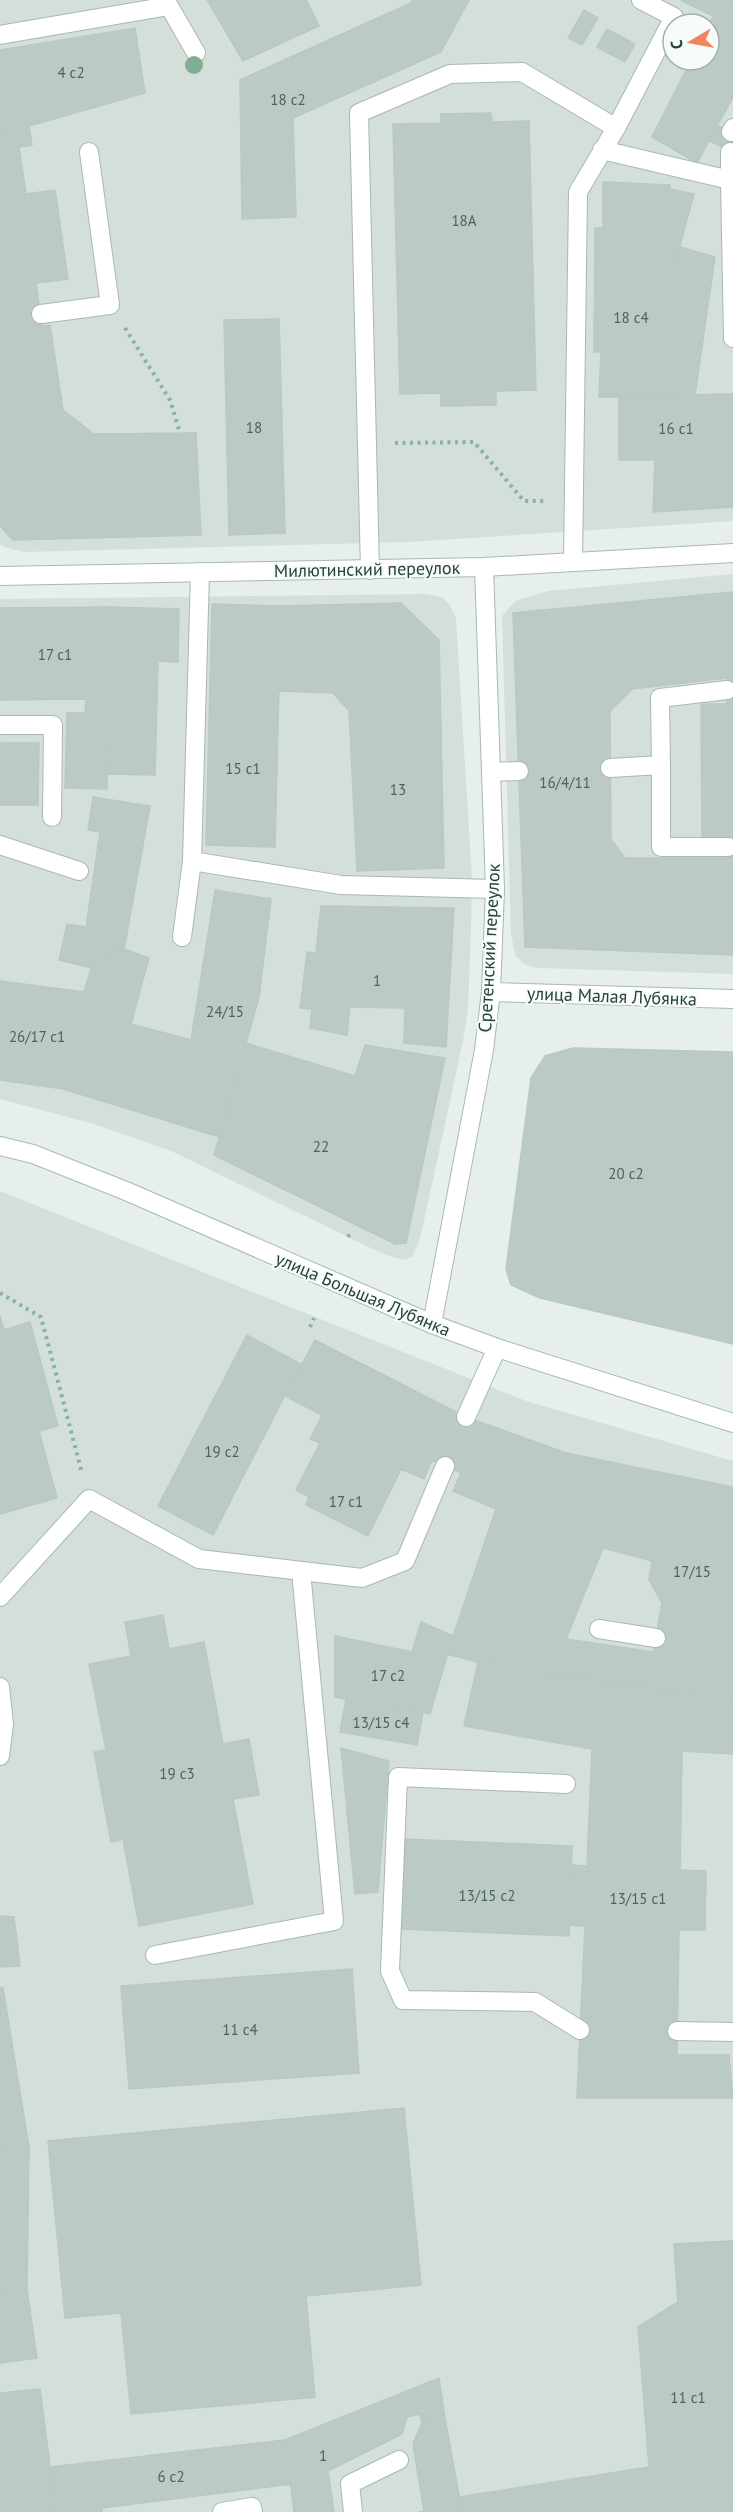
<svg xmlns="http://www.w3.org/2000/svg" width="733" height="2512" viewBox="0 0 733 2512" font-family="'PT Sans',sans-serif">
	<rect width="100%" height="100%" fill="#e6efeb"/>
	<path fill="#d4dfda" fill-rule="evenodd" d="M0 0H733V521L409 542 25 552 4 547 0 544ZM673 24H709V60H673Z
		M733 574V974L537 968 526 965 516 957 511 935 502 616 515 601 548 591Z
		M426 594 442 597 450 606 456 618 472 880 471 930 468 1009 463 1041 420 1239 412 1257 403 1260 381 1253 171 1151 94 1124 0 1099V599Z
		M0 1191 526 1401 733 1461V2512H0Z"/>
	<path fill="#bbcac4" stroke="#b8c9c2" stroke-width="1.5" fill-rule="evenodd" d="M207 0H306L319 26 243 61Z
		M413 0H469L441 52 293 118 296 217 242 219 240 80 411 3Z
		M681 0H733V97L697 163 652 137 691 60H709V24L713 16Z
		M584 10 598 18 582 45 568 38Z
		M135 28 145 93 29 126 0 129V50Z
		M607 29 635 44 625 62 597 47Z
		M491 113 492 122 529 121 536 390 496 391V405L441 406V393L400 394 393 124 441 123V114Z
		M29 126 32 145 19 147 26 194 55 190 68 279 36 283 42 326 50 325 63 410 94 434 196 433 201 535 13 540 0 526V129Z
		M718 126 733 133V153L710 141Z
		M603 182 670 185V189L694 194 670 282 659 397H599L601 352H594L595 228H603Z
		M680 247 715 257 695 395 659 397 670 282Z
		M279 319 285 533 229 535 224 320Z
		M733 394V507L653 512 655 460H619V396Z
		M733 592V955L525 947 513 613ZM727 678V704H701L702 838H728V858H625L611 839 610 711 632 689Z
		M401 603 439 640 444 868 357 871 349 711 333 693 279 691 281 606Z
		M212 604 281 606 275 847 206 845Z
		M111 607 179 609 178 662 158 661 155 775 107 774Z
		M111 607 107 789 65 788 67 713H85L86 699 0 700V608Z
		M1 743H39L38 805H0Z
		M93 797 150 806 124 950 116 946 113 956 96 952 92 968 59 960 67 924 86 927 100 832 88 830Z
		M215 890 271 899 259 997 220 1137 63 1089 84 992 96 952 113 956 116 946 149 958 131 1024 191 1040Z
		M321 906 454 908 446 1047 404 1043 405 1008 350 1007 347 1035 310 1028 312 1009 300 1008 307 952 316 953Z
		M0 981 84 992 63 1089 0 1080Z
		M246 1043 355 1076 365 1045 445 1058 406 1243 395 1244 214 1155Z
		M573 1048 733 1052V1344L540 1298 511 1285 506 1269 531 1078 545 1056Z
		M0 1316 4 1330 30 1322 58 1426 39 1431 57 1498 0 1514Z
		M247 1335 301 1364 213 1535 158 1506Z
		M315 1340 466 1417 566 1453 492 1666 447 1654 496 1509 453 1491 461 1473 432 1460 424 1479 401 1469 368 1536 306 1505 309 1497 296 1490 320 1443 310 1439 322 1415 285 1396Z
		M566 1453 733 1487V1700L492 1666ZM603 1548 652 1561 649 1580 662 1603 653 1652 566 1639Z
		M163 1615 169 1649 204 1642 223 1744 249 1739 259 1795 233 1799 253 1904 139 1926 123 1839 111 1842 94 1752 106 1750 89 1664 131 1656 125 1622Z
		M421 1622 453 1636 430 1714 335 1697V1636L412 1652Z
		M478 1662 733 1700V1754L682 1751 680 1870 706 1871 705 1930H679L677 2055H729L733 2098H577L585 1926 569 1925 572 1865 587 1866 592 1749 464 1726Z
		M346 1699 423 1712 417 1745 340 1732Z
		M341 1748 389 1761 378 1892 355 1894Z
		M404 1839 572 1846 569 1936 401 1929Z
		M0 1916 14 1917 20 1966 0 1967Z
		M352 1969 359 2073 129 2089 121 1986Z
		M0 1988H3L29 2147 0 2152Z
		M404 2108 421 2285 306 2296 315 2397 131 2414 121 2313 65 2318 48 2141Z
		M29 2147 27 2289 0 2293V2152Z
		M733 2241V2512H462L460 2497 649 2467 638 2327 678 2302 674 2244Z
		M27 2289 37 2358 0 2363V2293Z
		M439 2378 445 2418 422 2423 420 2414 407 2417 402 2434 328 2471 334 2512H294L285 2440Z
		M40 2389 56 2512H0V2393Z
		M445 2418 462 2512H419L424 2511 413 2444 422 2423Z
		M285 2440 291 2484 102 2508V2512H56L51 2467Z"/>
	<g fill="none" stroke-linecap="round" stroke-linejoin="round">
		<defs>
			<path id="lane" d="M0 35 169 6 196 53
				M731 132 733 128
				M602 150 730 180 733 338
				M730 152V180
				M41 314 110 305 89 152
				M573 562 578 192 616 128 674 17 641 0
				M370 570 359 113 450 74 522 72 616 128
				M0 725H53L52 817
				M661 765 660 698 727 690
				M610 768 661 765V847H728
				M491 772 519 771
				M0 845 79 871
				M192 861 341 885 495 889
				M182 937 192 861 200 572
				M466 1417 497 1348
				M0 1597 89 1499 199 1559 362 1578 405 1561 445 1466
				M599 1629 656 1638
				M0 1687 4 1724 0 1756
				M566 1784 398 1777 390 1971 403 2000 535 2002 580 2030
				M155 1955 334 1921 301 1571
				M677 2031 733 2032
				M222 2512 252 2507 253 2512
				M353 2512 350 2484 399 2460"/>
			<path id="street" d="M0 576 484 567 733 553
				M491 992 733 999
				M432 1324 484 1050 491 992 495 889 484 567"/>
			<path id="secondary" d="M0 1146 33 1154 126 1191 432 1324 497 1348 733 1423"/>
		</defs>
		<use href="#lane" stroke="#a8b8b2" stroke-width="20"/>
		<use href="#street" stroke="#a8b8b2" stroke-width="20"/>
		<use href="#secondary" stroke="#a4bbb3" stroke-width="20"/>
		<path stroke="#86b3a5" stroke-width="4" stroke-dasharray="3 4.5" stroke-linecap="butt" d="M125 328 170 400 180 433
			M395 443 474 442 524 501H546
			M348 1237 351 1231
			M0 1293 41 1317 82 1473
			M310 1327 314 1318"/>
		<use href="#lane" stroke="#fff" stroke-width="18"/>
		<use href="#street" stroke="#fff" stroke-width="18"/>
		<use href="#secondary" stroke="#fff" stroke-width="18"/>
	</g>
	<circle fill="#80af93" cx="194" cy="65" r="9"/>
	<g text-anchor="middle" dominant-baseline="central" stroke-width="4.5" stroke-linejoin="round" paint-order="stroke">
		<g font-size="15" fill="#4a645c">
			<text x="71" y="72">4 с2</text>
			<text x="288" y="99">18 с2</text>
			<text x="464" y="220">18А</text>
			<text x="631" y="317">18 с4</text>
			<text x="254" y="427">18</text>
			<text x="676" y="428">16 с1</text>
			<text x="55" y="654">17 с1</text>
			<text x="243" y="768">15 с1</text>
			<text x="565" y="782">16/4/11</text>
			<text x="398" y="789">13</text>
			<text x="377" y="980">1</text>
			<text x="225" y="1011">24/15</text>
			<text x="37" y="1036">26/17 с1</text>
			<text x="321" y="1146">22</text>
			<text x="626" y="1173">20 с2</text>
			<text x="222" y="1451">19 с2</text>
			<text x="346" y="1501">17 с1</text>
			<text x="692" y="1571">17/15</text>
			<text x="388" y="1675">17 с2</text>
			<text x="381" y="1722">13/15 с4</text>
			<text x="177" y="1773">19 с3</text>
			<text x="487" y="1895">13/15 с2</text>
			<text x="638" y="1898">13/15 с1</text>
			<text x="240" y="2029">11 с4</text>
			<text x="688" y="2397">11 с1</text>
			<text x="323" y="2455">1</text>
			<text x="171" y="2476">6 с2</text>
		</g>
		<g font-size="18" fill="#24423a" stroke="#f7fbf9">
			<text transform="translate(367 569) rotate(-1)">Милютинский переулок</text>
			<text transform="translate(489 948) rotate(-87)">Сретенский переулок</text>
			<text transform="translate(612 996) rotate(2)">улица Малая Лубянка</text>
			<text transform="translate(363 1294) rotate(23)">улица Большая Лубянка</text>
		</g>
	</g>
	<g transform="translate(691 42) rotate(260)"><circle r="28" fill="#f7fbf9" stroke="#a3b1ad" stroke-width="1.5"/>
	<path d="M0-4.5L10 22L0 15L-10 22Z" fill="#f4845f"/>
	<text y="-9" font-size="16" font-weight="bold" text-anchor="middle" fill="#24423a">С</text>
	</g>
</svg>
